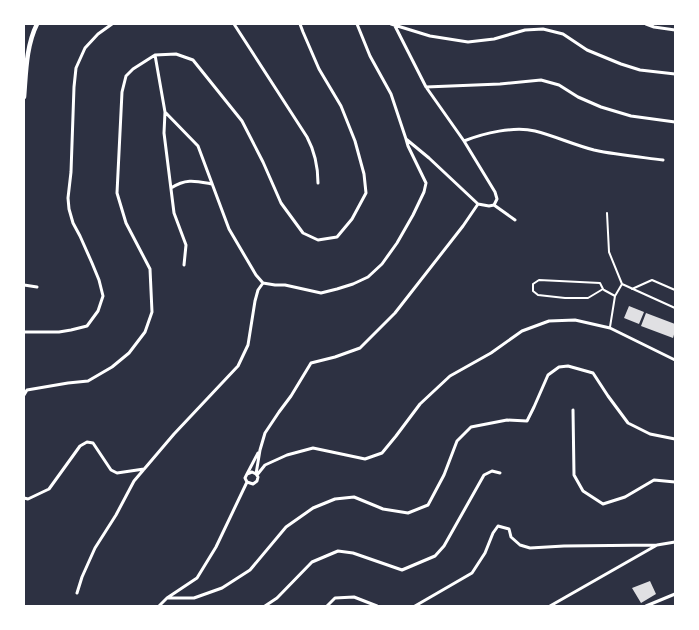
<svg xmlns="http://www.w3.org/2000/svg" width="699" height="630" viewBox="0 0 699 630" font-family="Barlow,sans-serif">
	<rect width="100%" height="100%" fill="#2d3142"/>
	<path fill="#e0e0e3" d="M629 306 644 312 639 324 624 318Z
		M646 313 675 324V331L673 338 641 326Z
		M650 581 656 594 641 603 632 588Z"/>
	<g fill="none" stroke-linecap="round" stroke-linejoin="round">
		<path stroke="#fff" stroke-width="2" d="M607 213 609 252 622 284 675 308
			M539 280 600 283 603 289 588 298H565L538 295 533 291V284Z
			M632 289 652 280 675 290
			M604 290 615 296
			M610 327 615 296 622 284"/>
		<path stroke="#fff" stroke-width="3" d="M234 24 307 137C315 152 318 166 318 183
			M357 24 370 56 391 94 406 139 429 158 478 204
			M391 24 430 36 468 42 494 39 525 30 543 29 563 34 587 50 621 64 640 70 675 74
			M646 24 654 27 675 30
			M395 26 426 87 464 141 495 192 497 199 494 205 489 206 478 204
			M155 55 165 112
			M426 87 500 84 541 80 559 85 578 97 601 107 631 116 675 122
			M464 141C484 133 514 126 535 131 555 136 574 145 594 150 617 155 640 157 663 160
			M171 188C186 178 196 181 212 184
			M494 205 515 220
			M184 265 186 245 174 213 164 133 165 112 198 146 229 229 246 258 256 275 263 283 275 285H285L321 293 337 289 353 284 368 277 382 264 397 243 413 215 424 192 426 183 408 146 406 139
			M24 285 37 287
			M24 332H59L71 330 87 326 98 311 103 296 99 280 92 263 80 236 73 223 69 209 68 198 71 172 74 87 76 68 85 48 98 34 112 24
			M24 395 27 390 68 383 88 381 112 367 129 353 145 332 152 312 150 269 126 223 117 193 122 92 126 76 133 69 155 55 176 54 193 60 242 121 263 162 281 203 303 233 318 240 337 237 352 219 366 193 364 174 355 141 341 106 319 69 303 32 300 24
			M573 410 574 475 583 491 603 504 625 497 654 480 675 482
			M247 474 258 453
			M256 474 252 472 247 474 245 478 247 482 253 484 257 481 258 477 256 474 260 450 265 433 279 412 291 396 311 363 335 357 360 348 395 313 463 226 478 204
			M257 475 265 465 287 455 313 448 365 459 382 453 396 436 420 404 450 376 491 353 522 331 549 321 575 320 610 328 675 360
			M24 498 28 499 49 489 80 446 87 442 93 443 111 470 117 473 144 469
			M77 593 82 577 95 548 116 515 134 481 174 434 238 366 248 345 255 301 258 290 263 283
			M167 598H194L222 588 250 570 286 527 313 508 335 499 354 497 383 509 408 513 428 505 444 475 457 441 471 427 507 420 527 421 534 407 548 375 559 367 568 366 593 373 608 396 628 423 650 434 675 439
			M159 606 167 598 197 578 216 547 247 482
			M265 606 277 598 312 562 338 551 353 553 402 570 435 556 444 546 484 475 492 471 500 473
			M327 606 335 598 354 597 377 606
			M415 606 472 573 485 553 493 533 498 526 509 529 511 537 520 545 530 548 564 546 657 545
			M550 606 657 545 675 542
			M646 606 675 594"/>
		<path stroke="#fff" stroke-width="4.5" d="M24 97C26 73 26 46 37 24"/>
	</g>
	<rect width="699" height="630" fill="none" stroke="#ffffff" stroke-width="50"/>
</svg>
